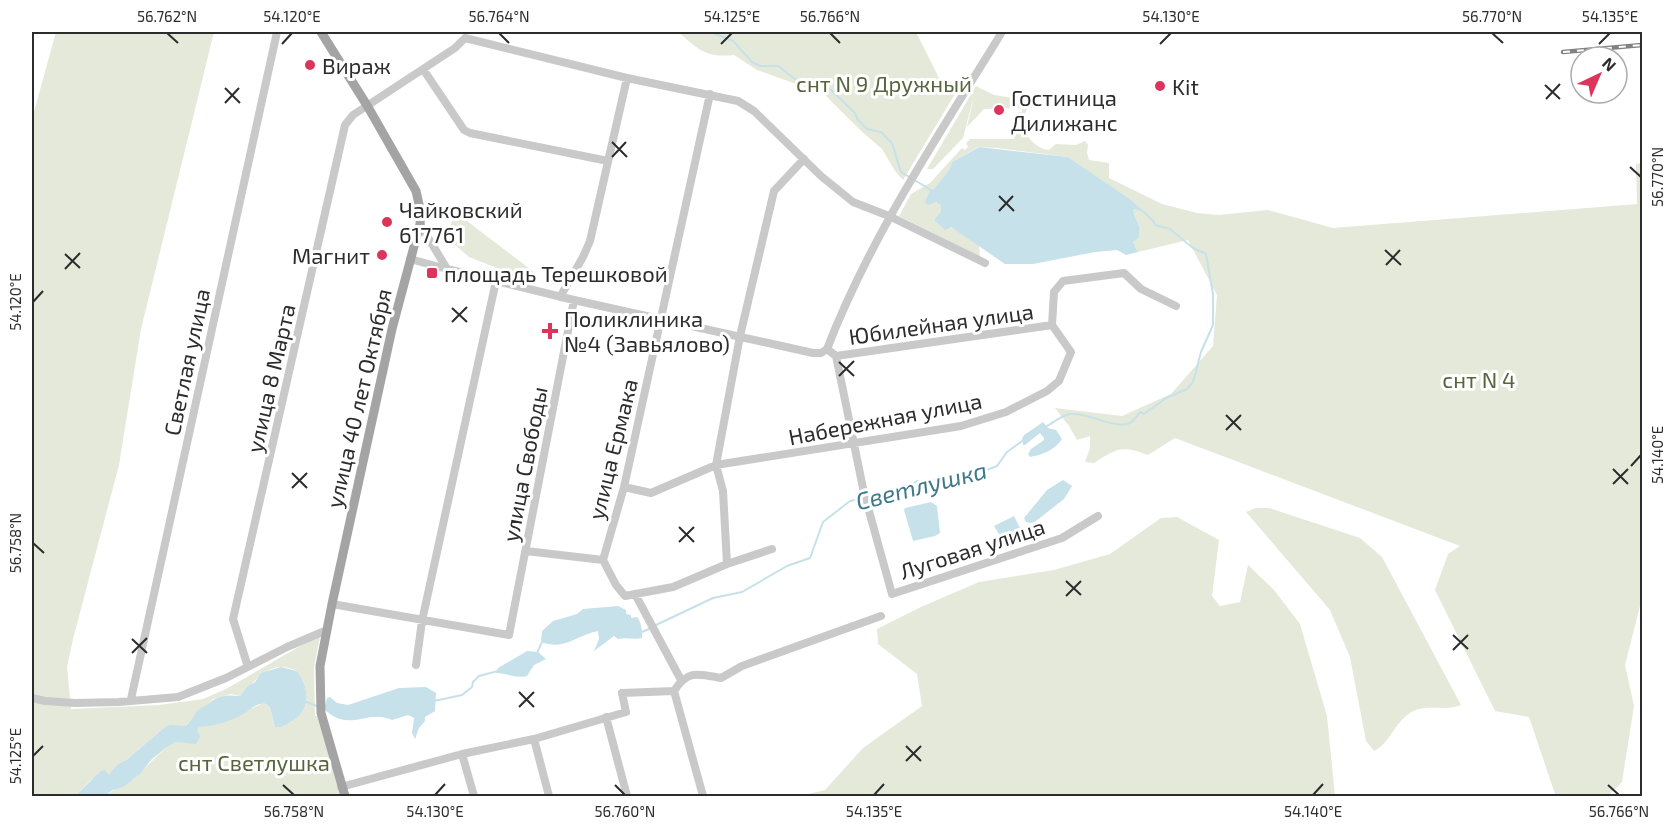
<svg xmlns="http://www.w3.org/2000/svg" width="1674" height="828" viewBox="0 0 1674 828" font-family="'Exo 2',sans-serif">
	<rect width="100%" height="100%" fill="#fff"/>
	<path fill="#e5e9da" d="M56 32H214L141 329 119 465 73 639 67 667 71 709 159 705 203 699 226 689 302 645 320 637 314 667 315 716H317L344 796H104L135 778 164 749 176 742 196 743 199 727 226 721 261 704H266L270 708 275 727C281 728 284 726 289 723 311 712 311 690 297 671 271 658 256 680 240 696L231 694 213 699 185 726 165 727 110 773 91 780 75 796H32V119Z
		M649 32H916L939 78 958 89 903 180 895 171 882 149 860 130 824 94 757 70 734 55C706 58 699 50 678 32L656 34Z
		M976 86 994 95 1032 101 1021 120V137L1026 134C1031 141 1040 150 1049 150L1056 144 1076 145 1085 141 1088 145 1087 153 1089 160 1109 163V178L1162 204 1197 213 1219 215 1268 210 1333 228 1637 204 1636 164 1642 163V598L1625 665 1634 706 1622 782 1608 796H1562L1555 794 1529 717 1495 711 1435 590 1448 554 1460 546 1175 438 1148 455C1122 445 1117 448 1094 463L1085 462 1090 448V436L1077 440 1069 426 1055 408 1122 416 1171 394 1213 346 1217 295 1188 240 1138 252 1133 242 1139 226 1133 211 1135 209 1143 211 1130 199 1068 157 997 148 978 147 952 162 949 170 934 190 936 202 941 206V211L934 220 961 232 979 245 980 257 899 216 911 194 930 183 962 148 965 150 968 147 966 143 970 139H1014L1016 113 1022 112V108L984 109 967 127 975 92 963 138 933 169H927Z
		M459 215 538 275 536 281 502 270 469 257 446 237 453 219Z
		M1256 508H1269L1360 538 1382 557 1461 705C1445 712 1425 703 1410 713 1394 723 1391 742 1374 751L1366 741 1350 657 1330 610 1246 512Z
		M1177 517 1219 540 1212 596 1220 606 1240 602 1248 565 1274 590 1300 624 1327 716 1335 796H800L825 790 863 748 922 706 917 674 878 644 877 629 921 607 979 582 1054 570 1110 554 1161 518Z"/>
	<path fill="#c6e1e9" d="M979 147 1068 157 1130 199 1146 213 1135 209 1133 211 1139 226V237L1133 242 1138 252 1126 255 1117 250 1095 252 1033 264H1005L951 227 945 230 934 220 941 211V206L936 202 928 205 925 202 930 190 934 189 949 170 952 162Z
		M1043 422 1048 428 1056 430 1062 439C1055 450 1042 455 1030 457L1028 454 1031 449 1044 440V438L1040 433 1025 445H1023L1022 439 1024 435Z
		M1063 480 1072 486 1064 499 1036 521 1031 523 1026 522 1024 518 1047 490Z
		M931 502 937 506 940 533 935 536 913 541 904 510 905 508Z
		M1014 516 1022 532 1005 544 994 526Z
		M618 606 626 610V614L631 615V618L637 617C642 623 642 631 642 638 634 640 625 637 618 639L614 636 594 651 599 639 598 631C576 635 565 651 541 642L542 631 553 621 577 614 583 609Z
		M527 651 538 652 546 659 534 665 527 676C516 679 507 673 496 673L498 668Z
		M281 667 297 671C311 690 311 712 289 723 284 726 281 728 275 727L270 708 266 704C256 703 253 708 245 713 232 721 215 726 199 727L198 731 200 737 196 744 176 742 164 749 151 760 140 774 123 787 113 790 104 796H75L101 771 105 770 108 774 110 773 117 765 126 760 165 727 170 725 185 726C191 722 193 717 197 711 201 707 205 707 209 703 219 695 228 695 240 696L248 686 255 682 261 673Z
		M426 687 436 693 435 711 425 717V721L419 728 415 739 412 733 414 718 408 715 392 720C367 708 350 734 324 709L327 698 330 697 337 703 348 705 399 688Z"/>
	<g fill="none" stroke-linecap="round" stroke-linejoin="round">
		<path stroke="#c6e1e9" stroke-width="2" d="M711 32 733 41 752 62 760 66H778L795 79 821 84 831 90 855 113 857 119 867 129 881 132 892 143 901 172 931 190
			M1045 427C1053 423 1062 415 1070 414 1088 412 1116 430 1130 423 1134 421 1137 416 1140 412L1144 414 1166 398 1187 389 1193 382 1201 352 1213 325V294L1206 254 1193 248 1170 229 1155 225 1153 221 1144 212
			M869 497 908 488 917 481 943 480 953 483 997 466 1007 452 1022 441
			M656 625 713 598 742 592 787 566 810 558 823 522 850 501 863 498
			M640 631 642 632 651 628
			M537 653 542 642
			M304 701 319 707
			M434 701 462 695 472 687 473 682 479 676 498 671"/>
		<path stroke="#c9c9c9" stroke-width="8" d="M423 69 464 130 470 133 608 161
			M420 224 447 269 574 300 813 353H821L827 349
			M410 259 447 269
			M560 297 583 257 590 241 627 78
			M827 349 836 356 864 493 892 594 1062 538 1098 516
			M827 349C871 235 939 135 1002 32
			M836 356 1052 325
			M624 487 651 493 716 465 961 426 1006 412 1047 391 1059 381 1071 352 1052 325 1054 292 1063 281 1124 273 1141 289 1176 306
			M772 549 727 564 723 491 716 465 740 336 774 191 804 159
			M526 551 603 560 624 487 710 94
			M603 560 616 585 625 596 673 587 727 564
			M635 594 681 680
			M332 604 509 635 574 300
			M416 665 422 621 496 281
			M248 667 233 619 345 125 353 115 455 48 465 38 627 78 738 101 754 111 821 176 853 202 889 216 985 263
			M674 691 703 796
			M32 698 45 701 75 703 119 702 178 697 226 678 287 647 327 630
			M131 699 277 32
			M606 717 627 796
			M534 739 549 796
			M462 754 474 796
			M341 787 462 754 534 739 626 712 622 693 674 691C688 669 699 674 721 678L742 666 881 616"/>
		<path stroke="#a4a4a4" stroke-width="9" d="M321 32 368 107 416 191 421 213 420 224 392 329 332 604 320 666 321 713 345 796"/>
		<defs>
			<path id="rail" d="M1563 52 1642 45"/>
		</defs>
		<use href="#rail" stroke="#818181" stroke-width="4.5"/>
		<use href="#rail" stroke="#fff" stroke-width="2" stroke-dasharray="7" stroke-linecap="butt"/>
	</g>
	<path fill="none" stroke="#2c2c2c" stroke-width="2" d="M167 33 178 43M499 33 509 43M830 33 840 43M1492 33 1503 43M282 44 292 33M721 44 732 33M1160 44 1171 33M1599 44 1610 33M1545 85 1560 99M225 88 240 103M1546 99 1560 84M225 103 239 88M612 142 627 157M612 157 626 142M1630 167 1641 177M999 196 1014 211M999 211 1013 196M1385 250 1401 265M65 254 80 268M1386 265 1400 250M65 269 80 253M33 302 43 291M452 308 467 322M452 322 467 307M839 362 854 376M839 376 854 361M1226 415 1241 430M1226 430 1241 415M1631 466 1641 455M1613 469 1628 484M292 473 307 488M1613 484 1628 469M292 488 307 473M679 527 694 542M679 542 694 527M33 543 44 553M1066 581 1081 595M1066 596 1081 581M1453 635 1468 649M132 639 147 653M1453 650 1468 635M132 653 147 638M519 692 534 707M519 707 534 692M906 746 921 761M33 756 43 746M906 761 921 746M283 785 294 795M615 785 625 795M1608 785 1619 795M435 795 445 784M874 795 884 784M1313 795 1323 784"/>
	<g fill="#dc355c" stroke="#fff" stroke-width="2">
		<circle cx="310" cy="65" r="6"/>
		<circle cx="1160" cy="86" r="6"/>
		<circle cx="999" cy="110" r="6"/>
		<circle cx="387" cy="222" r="6"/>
		<circle cx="382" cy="255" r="6"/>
		<rect x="426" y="267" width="12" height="12" rx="3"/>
		<path d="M547 322h6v6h6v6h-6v6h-6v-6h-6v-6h6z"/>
	</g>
	<g text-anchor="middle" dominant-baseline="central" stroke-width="6" stroke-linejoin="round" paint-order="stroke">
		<g font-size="22" fill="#2c2c2c" stroke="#fff" text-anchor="start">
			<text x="322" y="65">Вираж</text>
			<text x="1172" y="86">Kit</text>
			<text x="1011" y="97">Гостиница<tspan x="1011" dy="25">Дилижанс</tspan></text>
			<text x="399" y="209">Чайковский<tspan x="399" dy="25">617761</tspan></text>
			<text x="370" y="255" text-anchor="end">Магнит</text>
			<text x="444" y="273">площадь Терешковой</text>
			<text x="564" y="318">Поликлиника<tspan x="564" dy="25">№4 (Завьялово)</tspan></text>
		</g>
		<g font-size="22" fill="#56653c" stroke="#fff">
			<text x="884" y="83">снт N 9 Дружный</text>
			<text x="1479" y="379">снт N 4</text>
			<text x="254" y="762">снт Светлушка</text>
		</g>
		<g font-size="22" fill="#2c2c2c" stroke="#fff">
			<text transform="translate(941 323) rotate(-8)">Юбилейная улица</text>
			<text transform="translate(186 362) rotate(-78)">Светлая улица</text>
			<text transform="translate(270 378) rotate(-77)">улица 8 Марта</text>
			<text transform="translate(358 398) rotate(-77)">улица 40 лет Октября</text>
			<text transform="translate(885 418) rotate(-11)">Набережная улица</text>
			<text transform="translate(612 449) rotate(-76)">улица Ермака</text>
			<text transform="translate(524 464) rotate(-79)">улица Свободы</text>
			<text transform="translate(972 548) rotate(-18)">Луговая улица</text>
		</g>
		<g font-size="24" font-style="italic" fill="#3f7889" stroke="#fff">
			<text transform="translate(921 485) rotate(-14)">Светлушка</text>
		</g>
	</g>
	<rect width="1674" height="828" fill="none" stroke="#ffffff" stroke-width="66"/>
	<g transform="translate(1599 75) rotate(44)"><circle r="28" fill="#ffffff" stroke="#ababab" stroke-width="1.5"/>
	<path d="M0-4.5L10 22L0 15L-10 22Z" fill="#dc355c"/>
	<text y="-9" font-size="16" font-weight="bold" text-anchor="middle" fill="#2c2c2c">N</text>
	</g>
	<rect x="33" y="33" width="1608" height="762" fill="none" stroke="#2c2c2c" stroke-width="2"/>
	<g font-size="15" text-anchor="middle" fill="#2c2c2c">
		<text x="167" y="22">56.762°N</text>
		<text x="292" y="22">54.120°E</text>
		<text x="499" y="22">56.764°N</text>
		<text x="732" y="22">54.125°E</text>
		<text x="830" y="22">56.766°N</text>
		<text x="1171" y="22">54.130°E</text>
		<text x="1492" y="22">56.770°N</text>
		<text x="1610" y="22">54.135°E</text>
		<text transform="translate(1658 177) rotate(-90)" y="5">56.770°N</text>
		<text transform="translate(16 302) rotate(-90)" y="5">54.120°E</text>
		<text transform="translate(1658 455) rotate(-90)" y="5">54.140°E</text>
		<text transform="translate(16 543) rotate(-90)" y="5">56.758°N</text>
		<text transform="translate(16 756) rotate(-90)" y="5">54.125°E</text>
		<text x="294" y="817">56.758°N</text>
		<text x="435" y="817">54.130°E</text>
		<text x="625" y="817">56.760°N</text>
		<text x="874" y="817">54.135°E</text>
		<text x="1313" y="817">54.140°E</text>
		<text x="1619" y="817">56.766°N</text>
	</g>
</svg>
